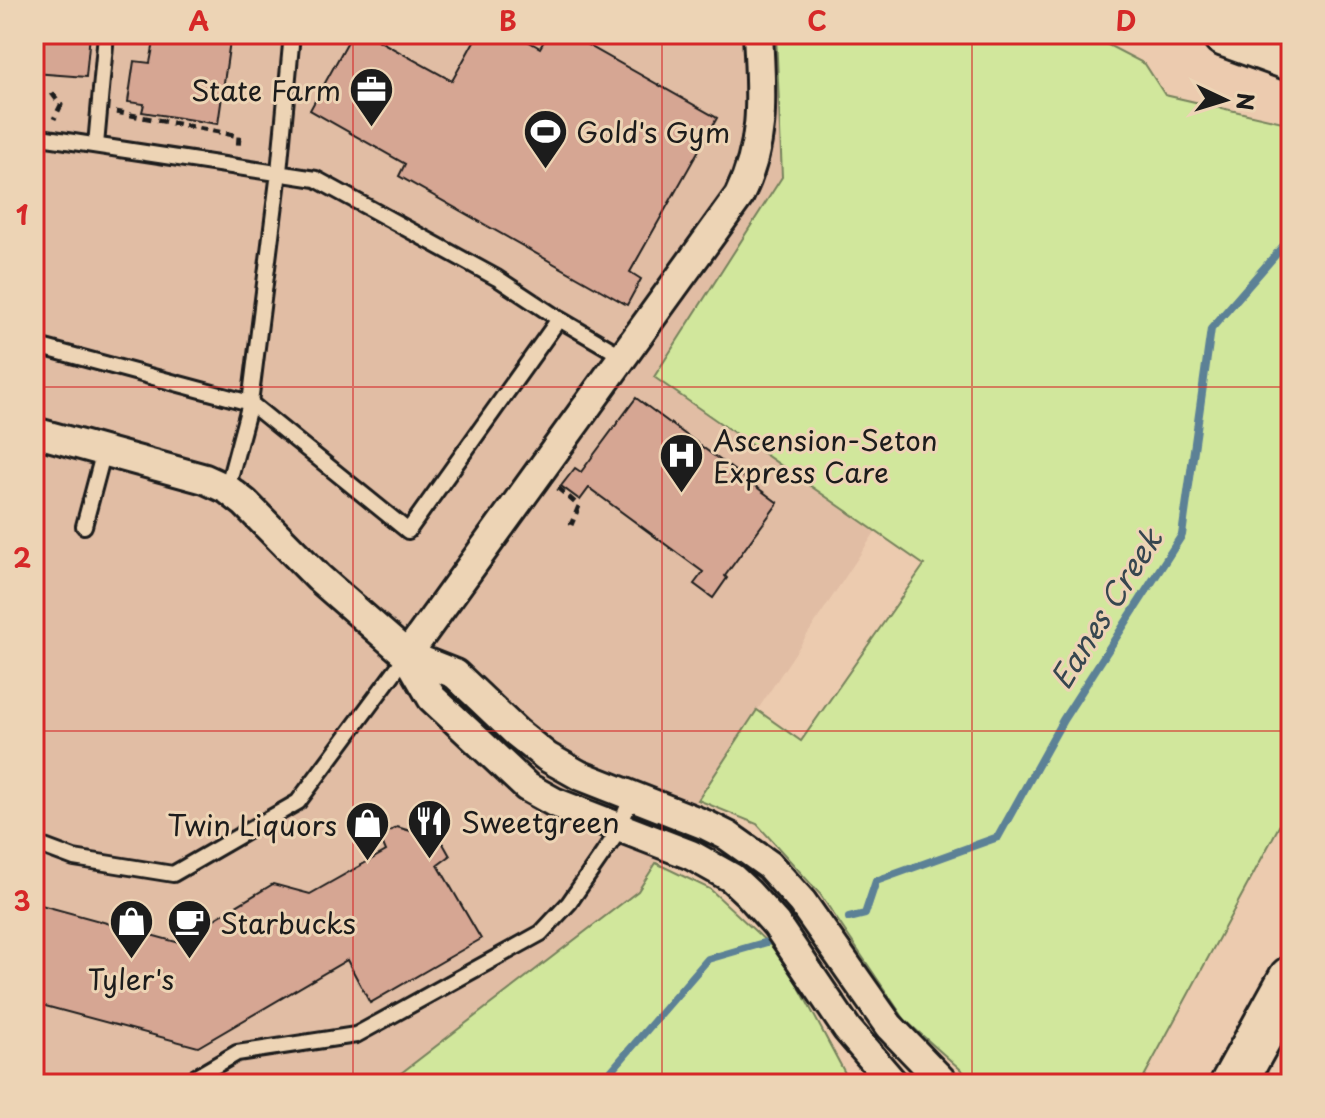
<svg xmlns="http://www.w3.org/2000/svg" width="1325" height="1118" viewBox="0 0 1325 1118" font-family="'Playpen Sans',sans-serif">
	<rect width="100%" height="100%" fill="#eccbaf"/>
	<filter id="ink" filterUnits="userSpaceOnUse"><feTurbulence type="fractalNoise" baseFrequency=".0125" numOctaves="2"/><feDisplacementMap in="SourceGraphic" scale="16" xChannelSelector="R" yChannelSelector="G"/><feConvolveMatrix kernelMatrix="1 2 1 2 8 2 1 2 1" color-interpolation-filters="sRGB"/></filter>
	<g filter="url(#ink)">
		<path fill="#e1bda4" d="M34 34H776L782 177 654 377 875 532 638 891 392 1080 353 1084H34Z"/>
		<path fill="#d1e79c" stroke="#76825c" stroke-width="2" d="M776 34H1087L1145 64 1165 95 1291 124V804L1140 1084H977L905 1020 820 894 757 824 698 800 757 710 801 741 924 565 654 377 782 177Z
			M656 863 710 889 783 957 846 1075 856 1084H353L392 1080 638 891Z"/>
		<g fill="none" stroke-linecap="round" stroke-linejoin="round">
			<path stroke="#5c8196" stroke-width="8" d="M849 918 865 914 876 881 998 837 1063 720 1182 535 1211 329 1291 237
				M600 1084 708 959 767 942"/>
		</g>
		<path fill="#d6a693" stroke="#1c1c1c" stroke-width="2" d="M34 34H90L86 77 34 73Z
			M172 34H231L218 124 142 112 144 104 128 102 134 61 150 63 154 42 170 44Z
			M352 34H367L452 81 478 34H515L540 48 548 34H568L717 118 630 272 641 279 627 305 399 176 405 164 310 110Z
			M636 398 778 503 725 576 727 578 713 598 694 584 703 572 589 488 580 500 561 486 575 468 581 472Z
			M397 827 441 840 450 856 438 865 481 939 370 1003 347 960 198 1047 34 1003V903L176 942 273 884 310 894 386 851 380 837Z"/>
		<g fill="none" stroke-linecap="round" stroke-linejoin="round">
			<defs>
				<path id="lane" d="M34 136 316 179 497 278 559 319 624 357
					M96 145 106 34
					M34 345 250 403 408 531 559 319
					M227 489 250 403 279 172 292 34
					M84 526 104 451
					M34 843 74 858 173 874 298 802 407 655
					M184 1084 237 1053 356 1035 541 933 569 903 616 835 632 796"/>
				<path id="street" d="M34 432 205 479 227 489 245 503 319 578 407 655 455 674 517 733 547 757 579 775 706 825 728 836 769 865 802 902 889 1026 945 1084
					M407 655 739 196C766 141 761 94 758 34
					M407 655 432 698 527 787 554 802 691 855 732 878 748 893 776 924 847 1029 894 1084"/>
				<path id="primary" d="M1233 1084 1291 979"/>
				<path id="highway" d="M1225 34 1291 58"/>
			</defs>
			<use href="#lane" stroke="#1c1c1c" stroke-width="20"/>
			<use href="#street" stroke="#1c1c1c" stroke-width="34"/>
			<use href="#primary" stroke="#1c1c1c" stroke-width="50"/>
			<use href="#highway" stroke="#1c1c1c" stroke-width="50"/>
			<path stroke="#1c1c1c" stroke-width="5" stroke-dasharray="8 6" stroke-linecap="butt" d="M52 93 61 105 54 119
				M116 112 239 136 238 150
				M558 488 579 506 571 525"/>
			<use href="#lane" stroke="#edd4b5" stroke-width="14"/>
			<use href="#street" stroke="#edd4b5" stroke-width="28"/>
			<use href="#primary" stroke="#edd4b5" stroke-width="44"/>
			<use href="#highway" stroke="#edd4b5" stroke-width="44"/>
		</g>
	</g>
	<path fill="none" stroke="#d62828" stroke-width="2" stroke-opacity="0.55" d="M353 34V1084M662 34V1084M972 34V1084M34 387H1291M34 731H1291"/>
	<defs>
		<symbol id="office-pin" viewBox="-11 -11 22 30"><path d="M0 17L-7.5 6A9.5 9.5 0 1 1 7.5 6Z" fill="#1c1c1c" stroke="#edd4b5"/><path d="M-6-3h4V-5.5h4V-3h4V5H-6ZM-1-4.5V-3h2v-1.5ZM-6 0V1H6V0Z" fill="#fff"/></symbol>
		<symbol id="stadium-pin" viewBox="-11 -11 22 30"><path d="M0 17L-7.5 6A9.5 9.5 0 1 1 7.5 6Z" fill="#1c1c1c" stroke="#edd4b5"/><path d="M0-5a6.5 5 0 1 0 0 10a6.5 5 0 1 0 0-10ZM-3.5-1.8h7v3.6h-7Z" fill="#fff"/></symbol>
		<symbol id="hospital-pin" viewBox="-11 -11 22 30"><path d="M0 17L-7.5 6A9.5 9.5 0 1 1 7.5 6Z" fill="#1c1c1c" stroke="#edd4b5"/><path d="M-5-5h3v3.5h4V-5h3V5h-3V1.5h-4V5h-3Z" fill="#fff"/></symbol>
		<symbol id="restaurant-pin" viewBox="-11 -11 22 30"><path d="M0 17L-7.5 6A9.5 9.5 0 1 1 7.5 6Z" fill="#1c1c1c" stroke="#edd4b5"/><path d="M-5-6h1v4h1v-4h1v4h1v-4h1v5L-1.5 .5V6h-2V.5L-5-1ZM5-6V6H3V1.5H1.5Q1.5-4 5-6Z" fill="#fff"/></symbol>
		<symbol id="shop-pin" viewBox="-11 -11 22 30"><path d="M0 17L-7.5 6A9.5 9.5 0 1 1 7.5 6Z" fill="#1c1c1c" stroke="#edd4b5"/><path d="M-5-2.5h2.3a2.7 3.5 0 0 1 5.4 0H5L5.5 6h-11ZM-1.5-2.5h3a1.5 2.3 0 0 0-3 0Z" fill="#fff"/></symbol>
		<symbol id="cafe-pin" viewBox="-11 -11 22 30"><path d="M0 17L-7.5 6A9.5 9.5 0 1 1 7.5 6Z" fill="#1c1c1c" stroke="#edd4b5"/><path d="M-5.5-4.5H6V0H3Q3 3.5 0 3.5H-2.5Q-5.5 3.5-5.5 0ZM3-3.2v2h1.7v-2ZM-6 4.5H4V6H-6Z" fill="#fff"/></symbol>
	</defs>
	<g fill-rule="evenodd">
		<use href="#office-pin" x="346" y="64" width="51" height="69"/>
		<use href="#stadium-pin" x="520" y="106" width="51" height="69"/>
		<use href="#hospital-pin" x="656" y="430" width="51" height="69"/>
		<use href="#restaurant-pin" x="404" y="796" width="51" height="69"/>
		<use href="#shop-pin" x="342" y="798" width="51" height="69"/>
		<use href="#shop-pin" x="106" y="896" width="51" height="69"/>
		<use href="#cafe-pin" x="164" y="896" width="51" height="69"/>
	</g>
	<g text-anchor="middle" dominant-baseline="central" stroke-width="6" stroke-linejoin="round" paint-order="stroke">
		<g font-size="28" fill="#1c1c1c" stroke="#edd4b5" text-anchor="start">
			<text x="341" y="89" text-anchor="end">State Farm</text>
			<text x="576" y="131">Gold's Gym</text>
			<text x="713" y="439">Ascension-Seton<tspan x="713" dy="32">Express Care</tspan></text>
			<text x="461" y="821">Sweetgreen</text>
			<text x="337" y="824" text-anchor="end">Twin Liquors</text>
			<text x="220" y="922">Starbucks</text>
			<text x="131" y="978" text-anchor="middle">Tyler's</text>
		</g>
		<g font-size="30" font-style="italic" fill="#36464f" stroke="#edd4b5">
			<text transform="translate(1105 608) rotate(-58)">Eanes Creek</text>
		</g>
	</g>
	<rect width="1325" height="1118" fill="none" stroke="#edd4b5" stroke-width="88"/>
	<g transform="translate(1225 100) rotate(94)" stroke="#edd4b5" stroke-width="6" paint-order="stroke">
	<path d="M0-6L14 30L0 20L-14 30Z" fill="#1c1c1c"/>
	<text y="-12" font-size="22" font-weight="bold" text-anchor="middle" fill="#1c1c1c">N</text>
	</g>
	<rect x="44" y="44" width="1237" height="1030" fill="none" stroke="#d62828" stroke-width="3"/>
	<g font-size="26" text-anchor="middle" font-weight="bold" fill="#d62828">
		<text x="199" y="31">A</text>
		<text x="508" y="31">B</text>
		<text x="817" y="31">C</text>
		<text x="1126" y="31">D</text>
		<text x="22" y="225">1</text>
		<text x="22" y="568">2</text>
		<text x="22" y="911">3</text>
	</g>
</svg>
